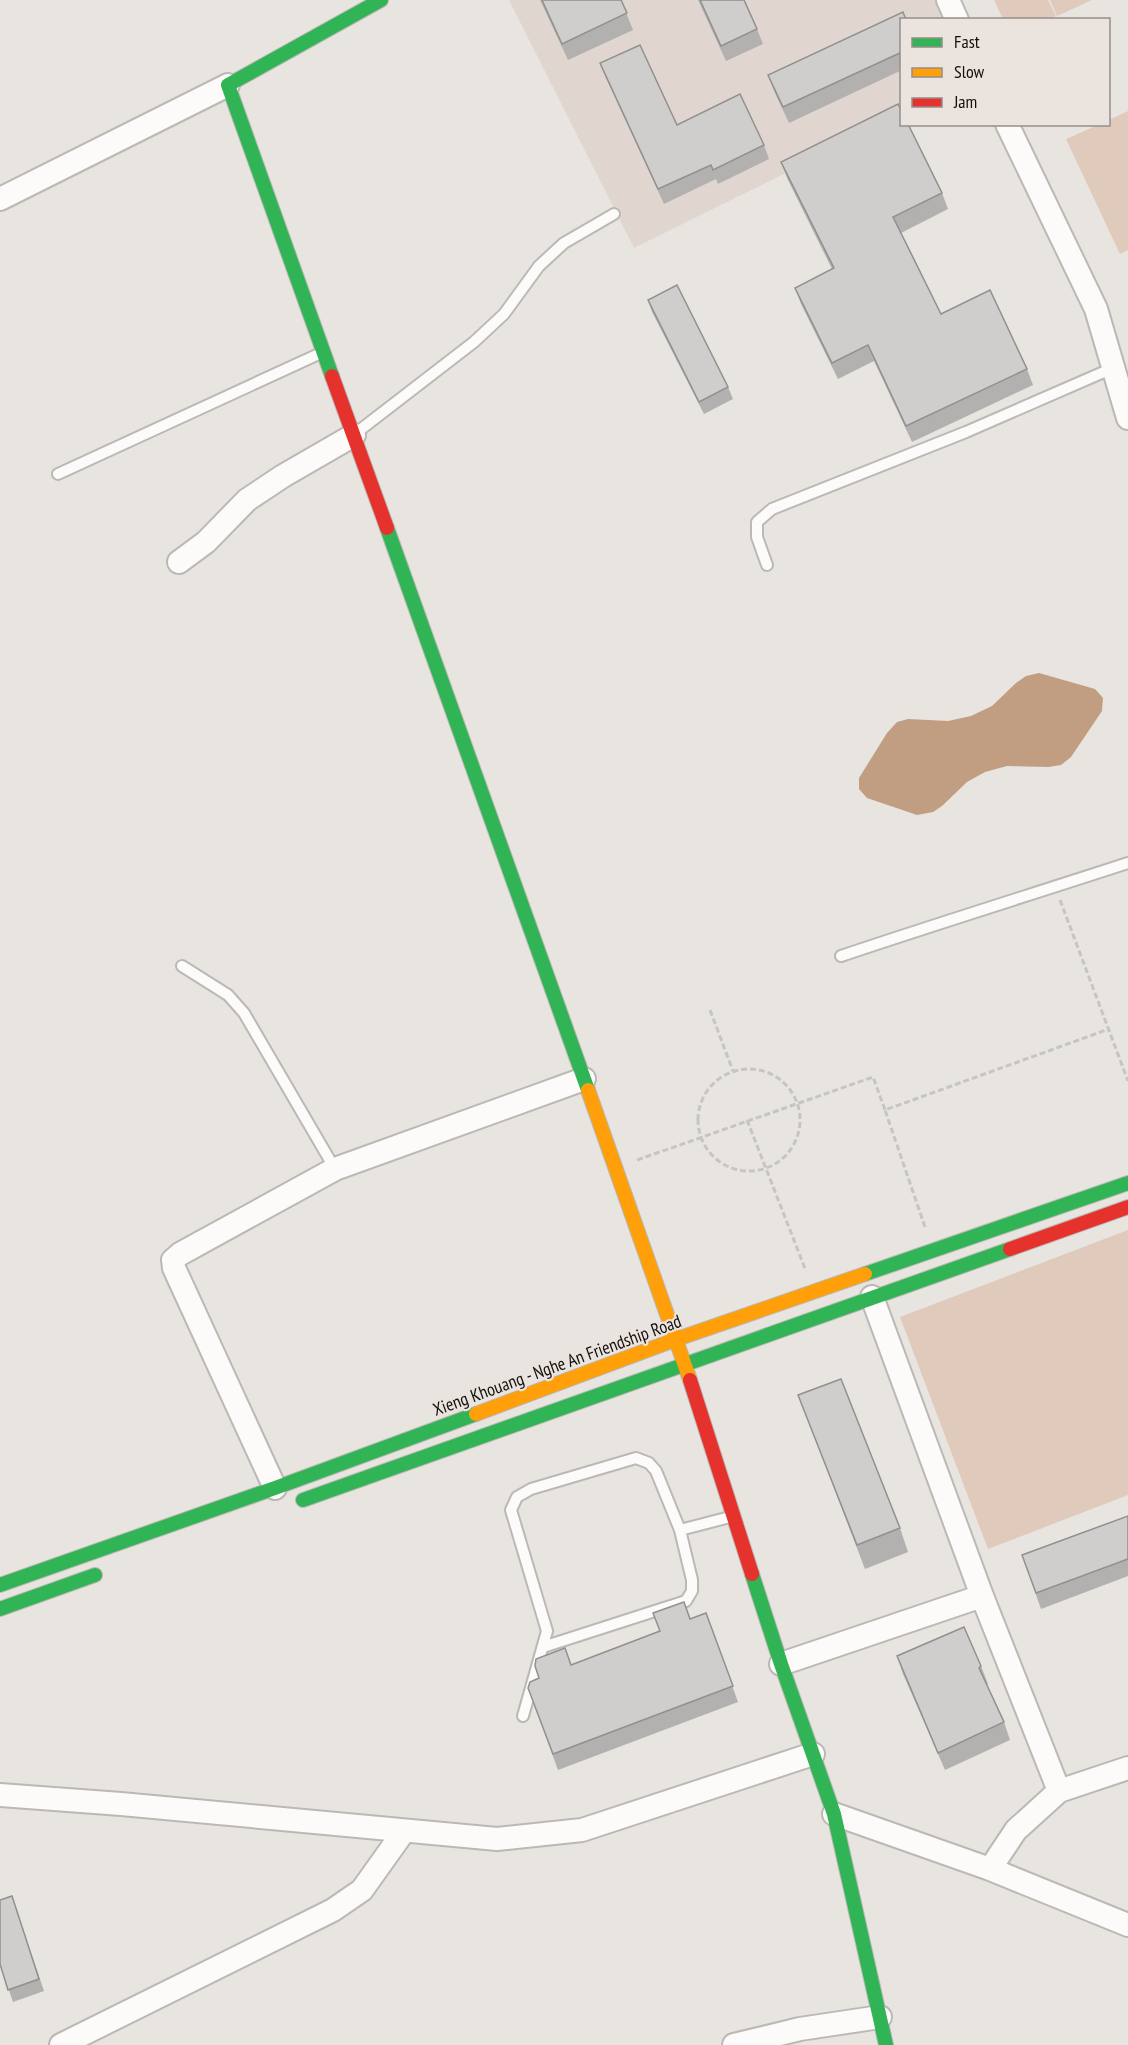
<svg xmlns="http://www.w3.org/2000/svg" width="1128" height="2045" viewBox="0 0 1128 2045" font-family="'PT Sans Narrow',sans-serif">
	<rect width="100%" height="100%" fill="#e8e4e0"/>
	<path fill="#e0d6cf" d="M509 0H948L957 19 902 20 901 116 634 248Z"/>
	<path fill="#e0cabb" d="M994 0H1048L1056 16 1048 19H1003Z
		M1050 0H1092L1057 16Z
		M1128 111V250L1120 254 1066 139 1098 125 1108 124 1109 120Z
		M1128 1230V1495L988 1549 900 1317Z"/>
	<path fill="#c19d82" d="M1039 673 1095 689 1103 698 1102 711 1071 757 1061 765 1048 767 1007 766 985 772 967 782 942 806 933 812 917 815 867 798 859 789V778L887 733 897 722 908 719 948 721 971 716 992 706 1016 683 1026 676Z"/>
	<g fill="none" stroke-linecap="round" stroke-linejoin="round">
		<defs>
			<path id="lane" d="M356 433 474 342 504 314 539 266 564 243 614 214
				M58 474 321 353
				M767 565 757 537V522L772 509 966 432 1113 368
				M841 956C936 924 1033 894 1128 863
				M182 966 228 995 244 1013 335 1169
				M543 1647 686 1601 692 1591V1580L680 1530
				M523 1716 547 1631 511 1510 517 1497 531 1489 636 1458 649 1463 656 1471 680 1530 730 1517"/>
			<path id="street" d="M948 0 957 20
				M1007 124 1096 309 1128 418
				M0 199 228 85
				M179 562 206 542 247 500 283 476 354 435
				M872 1297 982 1596 1059 1791
				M275 1488 174 1268 173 1260 180 1254 335 1169 584 1079
				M781 1664 982 1596
				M0 1795 121 1804 497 1839 582 1830 813 1754
				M834 1814 990 1869 1128 1925
				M990 1869 1016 1830 1059 1791 1128 1768
				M61 2045 333 1910 362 1890 404 1831
				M734 2045 800 2029 880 2017"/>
			<path id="fast" d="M332 376 228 85 381 0
				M387 528 588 1090
				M865 1274 1128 1183
				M303 1500 1010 1249
				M752 1574 781 1664 834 1814 886 2045
				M0 1585 275 1488 476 1414
				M0 1609 95 1575"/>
			<path id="slow" d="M588 1090 690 1380
				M476 1414 677 1339 865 1274"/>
			<path id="jam" d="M332 376 387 528
				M1010 1249 1128 1207
				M690 1380 752 1574"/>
		</defs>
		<use href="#lane" stroke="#bbb8b5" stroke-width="14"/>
		<use href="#street" stroke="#bbb8b5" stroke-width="26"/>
		<use href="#fast" stroke="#bbb8b5" stroke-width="16"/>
		<use href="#slow" stroke="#bbb8b5" stroke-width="16"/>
		<use href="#jam" stroke="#bbb8b5" stroke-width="16"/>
		<path stroke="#c6c5c4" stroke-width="3" stroke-dasharray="6 3" stroke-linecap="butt" d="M1060 900 1128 1081
			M710 1010 733 1071
			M698 1120a51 51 0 1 1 102 0a51 51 0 1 1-102 0Z
			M747 1120 806 1271
			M637 1160 873 1077 885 1110
			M925 1227 885 1110 1109 1029"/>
		<use href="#lane" stroke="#fcfbfa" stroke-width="10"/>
		<use href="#street" stroke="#fcfbfa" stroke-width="22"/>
		<use href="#fast" stroke="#30b455" stroke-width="14"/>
		<use href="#slow" stroke="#ff9f0a" stroke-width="14"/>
		<use href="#jam" stroke="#e5322d" stroke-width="14"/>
	</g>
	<path fill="#b2b1b0" d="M540 0H621L633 30 568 60Z
		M698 0H744L757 29 763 44 726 61Z
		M902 20V70L789 123 774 91 768 75Z
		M600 63 677 125 764 145 769 159 718 184 716 179 664 204 606 78Z
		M781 162 942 193 948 209 901 233 941 314 1027 369 1033 385 912 442 874 361 838 379 801 304 795 288 832 269 787 178Z
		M648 300 728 387 733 399 704 414 652 312Z
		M798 1395 900 1528 908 1552 865 1569Z
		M1128 1516V1576L1041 1609 1022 1555Z
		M706 1613 738 1702 558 1770 528 1688 571 1665Z
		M897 1656 981 1666 988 1684 986 1685 1004 1722 1010 1740 945 1770 903 1674Z
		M16 1908 44 1991 13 2002 0 1964Z"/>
	<path fill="#cfcecd" stroke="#919090" stroke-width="1.5" d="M542 0H621L627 13 562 44Z
		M700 0H744L757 29 721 46Z
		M903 12 906 20H902V52L783 107 768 75Z
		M640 45 677 125 740 94 764 145 713 170 711 165 658 189 600 63Z
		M898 104 902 112V124H908L942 193 893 217 941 314 990 290 1027 369 906 426 868 345 832 363 795 288 834 268 781 162Z
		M677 285 728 387 699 402 648 300Z
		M841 1379 900 1528 857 1545 798 1395Z
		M1128 1516V1559L1036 1593 1022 1555Z
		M684 1602 690 1619 706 1613 733 1686 553 1754 528 1688 530 1682 539 1678 535 1666 536 1659 565 1648 571 1665 660 1631 653 1613Z
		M964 1627 981 1666 979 1668 1004 1722 938 1753 897 1656Z
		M12 1896 39 1979 8 1990 0 1964V1900Z"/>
	<g text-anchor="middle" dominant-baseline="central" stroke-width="4.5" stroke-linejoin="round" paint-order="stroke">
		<g font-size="18" fill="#12100e" stroke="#ebe3dd">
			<text transform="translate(557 1365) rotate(-20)">Xieng Khouang - Nghe An Friendship Road</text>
		</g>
	</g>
	<rect x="900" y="18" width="210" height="108" fill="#ebe3dd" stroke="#948f8a" stroke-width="1.5"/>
	<rect x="912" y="38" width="30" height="9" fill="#30b455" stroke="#948f8a" stroke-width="1.5"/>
	<text x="954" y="48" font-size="18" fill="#12100e">Fast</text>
	<rect x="912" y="68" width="30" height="9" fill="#ff9f0a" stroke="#948f8a" stroke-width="1.5"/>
	<text x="954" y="78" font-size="18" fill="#12100e">Slow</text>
	<rect x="912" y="98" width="30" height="9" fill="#e5322d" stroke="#948f8a" stroke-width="1.5"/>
	<text x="954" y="108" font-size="18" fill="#12100e">Jam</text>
</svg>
